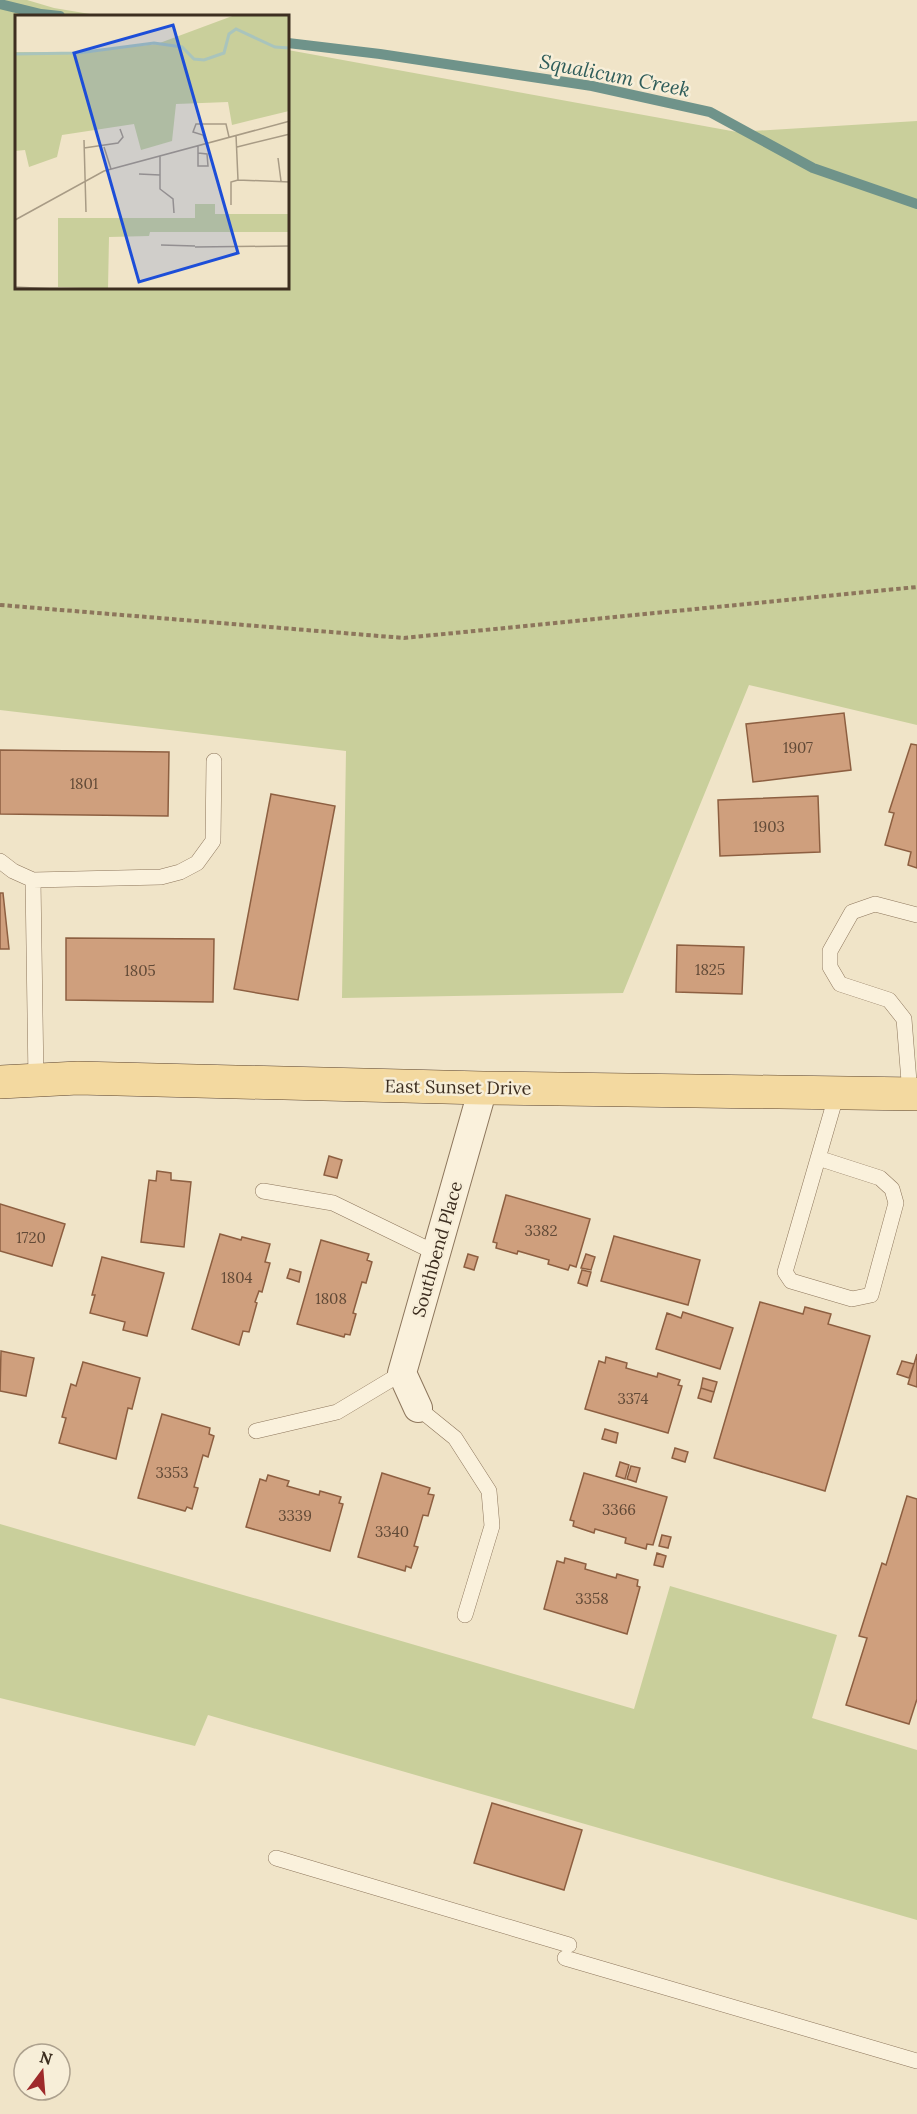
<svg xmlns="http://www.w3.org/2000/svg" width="917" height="2114" viewBox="0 0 917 2114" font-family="Lora,serif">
	<rect width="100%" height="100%" fill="#f0e4c8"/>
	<path fill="#c9cf9b" d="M0 0H27L54 8 102 16H16V288H288V50L737 132 917 121V725L749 685 623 993 342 998 346 751 0 710Z
		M0 1524 634 1709 670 1586 837 1635 812 1718 917 1750V1920L208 1715 195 1746 0 1698Z"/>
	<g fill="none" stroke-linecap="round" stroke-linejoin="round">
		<path stroke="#6f938a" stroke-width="10" d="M0 4 41 14 60 16
			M288 43 380 54 592 86 710 112 813 168 917 204"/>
	</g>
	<path fill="#cf9f7d" stroke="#8d5f41" stroke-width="1.5" d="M844 713 851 770 753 782 746 724Z
		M911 744 917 745V868L908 865 911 852 885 845 894 813 889 812Z
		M0 750 169 752 168 816 0 814Z
		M271 794 335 806 298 1000 234 989Z
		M818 796 820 852 720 856 718 800Z
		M0 893H3L9 949H0Z
		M66 938 214 939 213 1002 66 1000Z
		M677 945 744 947 742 994 676 992Z
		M329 1156 342 1160 337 1178 324 1175Z
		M157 1171 171 1173V1180L191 1182 184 1247 141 1242 149 1180 156 1181Z
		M506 1195 590 1219 576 1267 570 1265 568 1270 548 1264 549 1260 518 1251 517 1254 496 1248 497 1243 493 1242Z
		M0 1204 65 1224 52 1266 0 1251Z
		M220 1234 241 1240 242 1237 270 1244 265 1262 270 1263 262 1292 259 1291 255 1302 257 1303 249 1332 243 1331 239 1345 192 1329Z
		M614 1236 700 1260 688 1305 601 1281Z
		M321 1240 369 1254 367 1260 372 1262 366 1283 362 1282 353 1313 356 1314 350 1335 345 1334 344 1337 297 1324Z
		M468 1254 478 1257 474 1270 464 1267Z
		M586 1254 595 1257 591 1270 581 1268Z
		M102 1257 164 1273 147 1336 123 1330 125 1322 90 1313 95 1295H92Z
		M290 1269 301 1272 299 1282 287 1278Z
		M582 1270 591 1272 587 1286 578 1283Z
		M760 1302 803 1314 805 1307 831 1314 828 1324 870 1336 825 1491 714 1458Z
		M683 1312 733 1328 720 1369 656 1349 667 1313 681 1318Z
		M1 1351 34 1358 26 1396 0 1391Z
		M917 1354V1387L908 1384Z
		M606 1357 627 1363 626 1368 657 1377 658 1373 680 1380 678 1385 682 1386 668 1433 585 1409 599 1361 605 1363Z
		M902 1361 914 1364 909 1378 897 1374Z
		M83 1362 140 1378 132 1409 128 1408 116 1459 59 1443 66 1418 62 1417 71 1384 76 1386Z
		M703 1378 717 1382 714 1392 701 1388Z
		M701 1388 714 1392 711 1402 698 1398Z
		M162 1414 210 1428 209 1434 214 1436 208 1457 203 1455 194 1487 198 1488 192 1509 187 1507 185 1511 138 1498Z
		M605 1429 618 1433 616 1443 602 1439Z
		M675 1448 688 1452 685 1462 672 1458Z
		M620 1462 629 1465 625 1479 616 1476Z
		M631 1466 640 1468 636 1482 627 1479Z
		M382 1473 430 1488 428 1494 434 1495 428 1516 423 1515 414 1546 418 1547 411 1568 406 1566 405 1571 358 1557Z
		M584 1473 667 1497 653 1545 647 1544 646 1549 625 1543 626 1538 595 1529 594 1533 573 1526 574 1521 570 1520Z
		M268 1475 289 1481 287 1486 319 1495 320 1491 341 1497 339 1503 343 1504 330 1551 246 1527 260 1479 266 1481Z
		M907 1496 917 1499V1699L909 1724 846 1705 867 1638 859 1636 882 1563 886 1565Z
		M662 1535 671 1537 668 1548 659 1546Z
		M657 1553 666 1556 663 1567 654 1565Z
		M565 1558 586 1564 585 1569 616 1578 617 1574 638 1580 637 1586 640 1587 627 1634 544 1609 557 1561 564 1563Z
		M492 1803 582 1830 564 1890 474 1863Z"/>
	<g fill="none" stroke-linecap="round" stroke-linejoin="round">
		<defs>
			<path id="lane" d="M0 861 13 871 33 880 161 877 180 872 197 863 213 841 214 761
				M33 880 36 1080
				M910 1094 904 1019 889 1000 840 984 830 967V951L852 912 875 904 917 915
				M818 1158 880 1178 892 1189 896 1203 871 1295 852 1299 791 1281 785 1272 837 1093
				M263 1191 333 1203 436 1253
				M418 1408 455 1438 489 1491 492 1526 465 1615
				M256 1431 337 1412 402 1373
				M276 1858 569 1945
				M565 1958 917 2061"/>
			<path id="street" d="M418 1408 402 1373 483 1088"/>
			<path id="primary" d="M0 1082 78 1078 483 1088 917 1094"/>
		</defs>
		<use href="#lane" stroke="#8d765c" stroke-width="16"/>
		<use href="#street" stroke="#8d765c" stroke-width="30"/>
		<use href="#primary" stroke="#5b4430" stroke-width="34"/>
		<path stroke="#8d765c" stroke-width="4" stroke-dasharray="4.5 3" stroke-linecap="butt" d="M0 605 404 638 917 587"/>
		<use href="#lane" stroke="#faf1dc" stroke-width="15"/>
		<use href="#street" stroke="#faf1dc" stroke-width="28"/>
		<use href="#primary" stroke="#f3d9a0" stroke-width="33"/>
	</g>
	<g text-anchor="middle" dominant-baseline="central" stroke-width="5" stroke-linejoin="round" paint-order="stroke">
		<g font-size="15" fill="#624a37">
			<text x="798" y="747">1907</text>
			<text x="84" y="783">1801</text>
			<text x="769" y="826">1903</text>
			<text x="710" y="969">1825</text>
			<text x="140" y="970">1805</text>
			<text x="541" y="1230">3382</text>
			<text x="31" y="1237">1720</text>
			<text x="237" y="1277">1804</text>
			<text x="331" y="1298">1808</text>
			<text x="633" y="1398">3374</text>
			<text x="172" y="1472">3353</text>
			<text x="619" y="1509">3366</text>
			<text x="295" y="1515">3339</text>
			<text x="392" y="1531">3340</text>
			<text x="592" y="1598">3358</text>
		</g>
		<g font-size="18" fill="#3d2e20" stroke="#f7eed8">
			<text transform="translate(458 1087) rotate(1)">East Sunset Drive</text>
			<text transform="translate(437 1249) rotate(-74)">Southbend Place</text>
		</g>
		<g font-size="20" font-style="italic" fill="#2f5d5a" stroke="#f7eed8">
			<text transform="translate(615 75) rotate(11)">Squalicum Creek</text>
		</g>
	</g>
	<g transform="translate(15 15)">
		<rect width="274" height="274" fill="#f0e4c8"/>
		<path d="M220 0H274V96L217 110 213 87 161 89 157 126 126 135 119 109 47 120 42 142 14 152 10 135 0 136V37H65L142 29ZM180 189H200V199H274V217H135L134 221 94 222 93 274 43 272V203H180Z" fill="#c9cf9b"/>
		<path fill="none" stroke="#a9c4bc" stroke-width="3" d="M0 39 63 38 139 28 167 32 179 44 189 45 209 38 214 19 221 14 260 32 275 33"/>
		<path fill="none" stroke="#a89b85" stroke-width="1.5" d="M221 120 223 165 275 167M69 125 71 197M191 128 188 120 178 117 181 109H211L214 122M89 132 96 154M222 132 275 119M69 133 103 128 108 122 105 114M183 138 192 139 193 151H183V131M145 141V174L158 184 159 198M263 143 266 166M124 159 145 160M216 190V167L223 165M0 205 89 156 275 106M146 230 180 231M180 232 275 231M0 272 40 274"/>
		<path fill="#1d4ed8" fill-opacity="0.15" stroke="#1d4ed8" stroke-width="3" d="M158 10 223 238 124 267 59 38Z"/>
		<rect width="274" height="274" fill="none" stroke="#3d2e20" stroke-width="3"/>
	</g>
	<g transform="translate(42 2072) rotate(16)"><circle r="28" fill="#f7eed8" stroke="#ada18e" stroke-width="1.5"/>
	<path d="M0-4.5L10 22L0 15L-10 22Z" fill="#9e2a2b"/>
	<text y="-9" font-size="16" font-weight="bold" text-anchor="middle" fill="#3d2e20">N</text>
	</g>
</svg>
